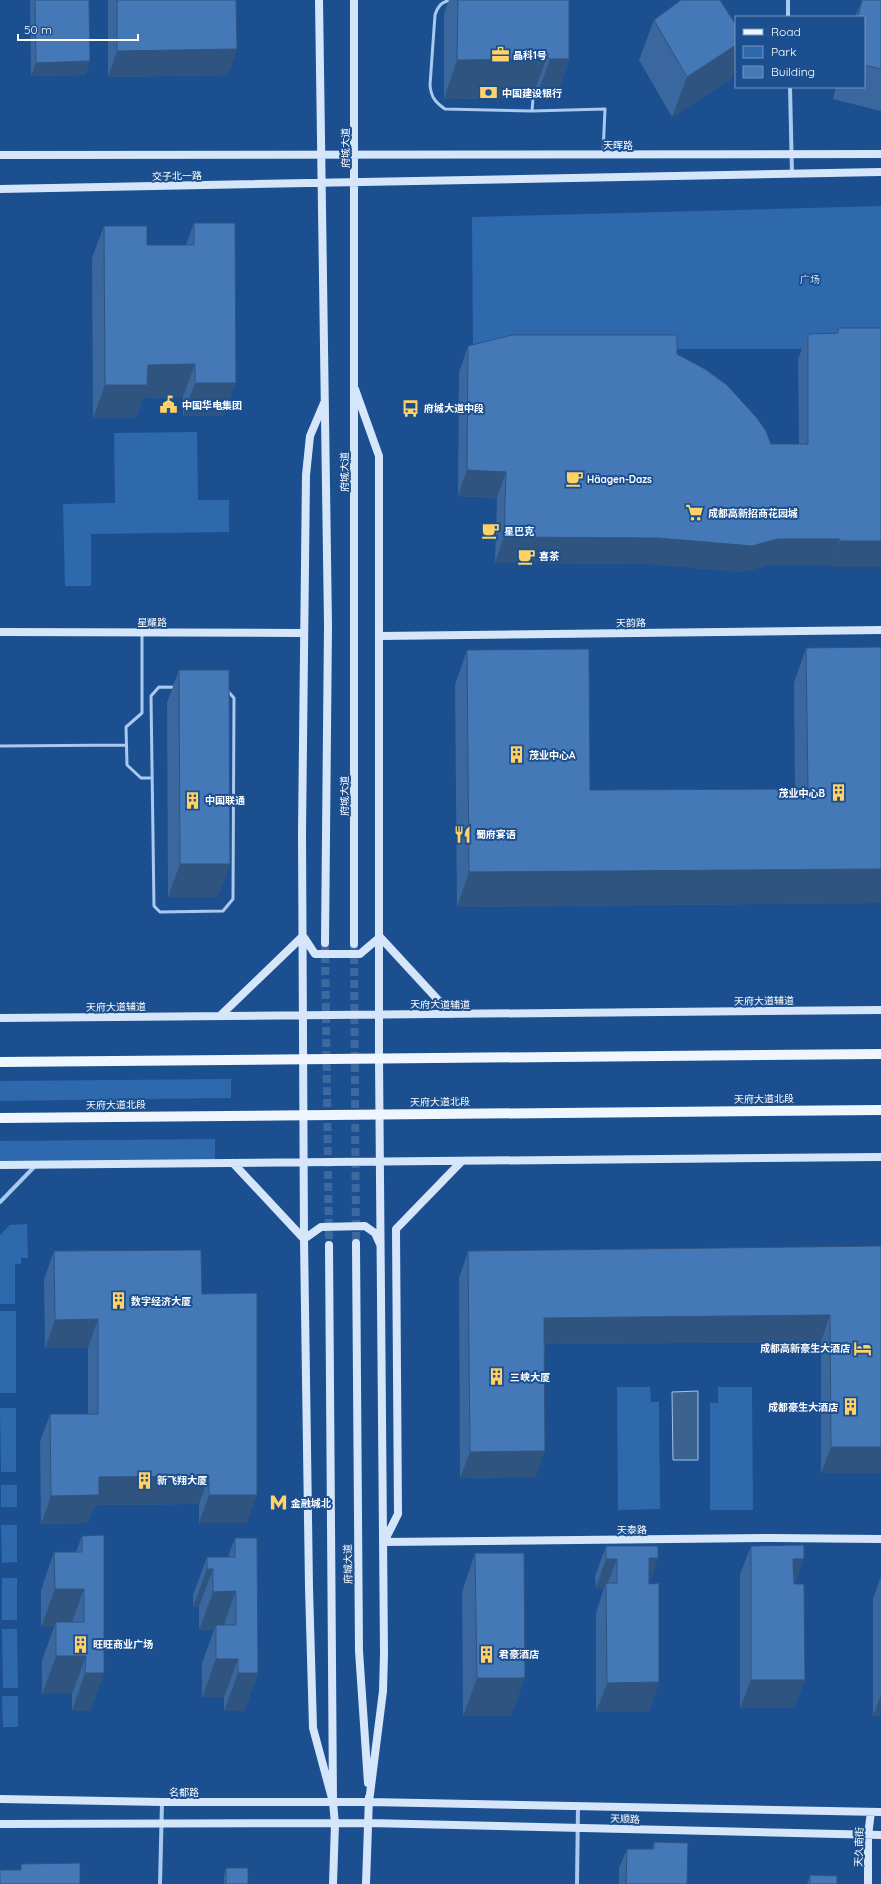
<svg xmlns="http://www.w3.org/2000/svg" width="881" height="1884" viewBox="0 0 881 1884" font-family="Quicksand,'Noto Sans SC',sans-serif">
	<rect width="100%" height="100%" fill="#1b4f8f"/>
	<path fill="#2e69ad" d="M881 206V349H473L472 217Z
		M197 432 198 500H229V532L91 534V586H65L63 504 115 503 114 433Z
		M231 1079V1098L0 1101V1081Z
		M215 1139V1161L0 1162V1141Z
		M27 1224 28 1258H21V1264H15V1304H0V1235L10 1225Z
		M0 1311H16V1393H0Z
		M617 1387H650L651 1402H659L660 1509 618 1510Z
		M718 1387H752L753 1510H710V1403H718Z
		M0 1408H16V1472H1Z
		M1 1485H17V1507H1Z
		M1 1525H17V1562L2 1563Z
		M2 1578H17V1620H2Z
		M2 1629H17L18 1688H3Z
		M2 1696H18V1727H3Z"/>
	<path fill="#3c6290" stroke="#9cc4f0" d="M698 1391V1460H673L672 1392Z"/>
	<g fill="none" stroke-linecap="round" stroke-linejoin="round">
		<path stroke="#3d69a0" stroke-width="8" stroke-dasharray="8 4" stroke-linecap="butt" d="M325 943 329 1245
			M354 944 356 1243"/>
		<path stroke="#a9c9ee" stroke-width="3" d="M451 0C441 2 438 6 435 15L430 85C431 97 435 102 445 109L532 111 605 109 603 153
			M532 111 533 98
			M142 634V713L126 727 127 765 141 778H152
			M159 687 225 688 234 698 233 899 223 911 160 912 154 906 151 696Z
			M0 746 126 745"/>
		<path stroke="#a9c9ee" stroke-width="4" d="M788 0V17
			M790 87 792 174
			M0 1202 36 1165
			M160 1884 162 1802
			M577 1884 578 1806"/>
		<path stroke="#d6e6fa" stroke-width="8" d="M319 0 328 625 325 943
			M354 0V944
			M0 155 881 154
			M0 189 881 172
			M355 389 379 456V1059L384 1654 383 1691 369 1802
			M324 403 310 436 306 475 302 833 304 1239 309 1587 313 1728 333 1802
			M0 632 303 633
			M380 636 881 630
			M220 1016 303 936 315 954H360L380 937 451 1014
			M0 1018 881 1010
			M462 1161 396 1229 398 1514 384 1542 771 1538 881 1539
			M233 1163 304 1239 321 1227 365 1226 375 1233 380 1244
			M0 1165 881 1157
			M356 1243 359 1651 368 1783
			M329 1245 333 1802 335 1824 333 1884
			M0 1799 162 1802H369L881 1812
			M0 1824 369 1823 881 1835
			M366 1884 369 1797
			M868 1884V1835L871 1812"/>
		<path stroke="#f0f6ff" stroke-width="10" d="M0 1062 881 1054
			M0 1118 881 1110"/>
	</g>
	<path fill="#3a679d" d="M30 0H89L90 61 85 75 31 76Z
		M108 0H236L237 49 228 75 108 77Z
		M449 0H569V59L556 97 536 98 533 95 530 98 444 99V13Z
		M862 0H881V111L833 99 836 87H864V17H855Z
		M654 20 736 25V65L731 79 672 117 639 60Z
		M194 223 224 416H183V397L143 398 136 418H93L92 258 104 226 147 245H186Z
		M838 328H881V567H830L831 565H767L743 572 649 564 495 563 497 498 458 496 459 372 468 346 677 354 771 444H799L798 359 808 334 836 333Z
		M806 648 881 903 457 907 455 685 467 650 590 790 795 789 794 683Z
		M179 670 218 897H168L167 703Z
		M881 1246V1473H821V1342L545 1344 536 1477 460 1478 459 1278 468 1251Z
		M54 1251 202 1294 247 1523H199V1504L95 1505 88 1523 41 1524 40 1442 50 1414H88V1348H45L44 1279Z
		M82 1536 104 1673 90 1711H72V1694H42V1660L54 1627H41V1590L54 1552H76Z
		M235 1538 258 1673 244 1711H224V1697H202V1663L214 1630H199V1607H193V1595L207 1557H228Z
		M606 1546 658 1558 649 1584 659 1682 649 1712H596V1613L604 1588H596L595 1576Z
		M751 1546 795 1584 805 1680 794 1708H740V1574Z
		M475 1553 511 1716H463L462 1592Z
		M881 1576V1716H873V1599Z
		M654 1842 687 1884H619V1868L627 1849H652Z
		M226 1868 248 1884H224V1875Z
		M810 1875 837 1884H807Z"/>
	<path fill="#305480" d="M736 45V65L731 79 672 117 687 77Z
		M237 49 228 75 108 77 117 51Z
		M547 57 533 95 530 98 444 99 457 60Z
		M550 59H569L556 97 536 98Z
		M90 61 85 75 31 76 36 63Z
		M195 364 183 397 143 398 136 418H93L105 385 148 365Z
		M195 383H236L224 416H183Z
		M467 470 506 472 497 498 458 496Z
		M504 537 777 539H840L831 565H767L743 572 649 564 495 563Z
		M840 541H881V567H830Z
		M180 864H230L218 897H168Z
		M881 869V903L457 907 469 872Z
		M830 1315 821 1342 535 1344 544 1318Z
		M98 1319 88 1348H45L55 1320Z
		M831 1447H881V1473H821Z
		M545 1451 536 1477 460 1478 470 1452Z
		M209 1476 199 1504 95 1505 88 1523 41 1524 51 1496 99 1477Z
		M209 1495H257L247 1523H199Z
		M649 1558H658L648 1588Z
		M606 1559H617L606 1587V1583L604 1588H596Z
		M793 1559H804L794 1587H783Z
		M207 1569H213L199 1607H193Z
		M55 1589H84L70 1627 56 1622 54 1627H41Z
		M236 1591 222 1630 216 1625 214 1630H199L213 1592Z
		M56 1656H86L72 1694H42Z
		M216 1659H238L224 1697H202Z
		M85 1673H104L90 1711H72Z
		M238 1673H258L244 1711H224Z
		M477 1678H525L511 1716H463Z
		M751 1680H805L794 1708H740Z
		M659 1682 649 1712H596L607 1683Z
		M881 1695V1716H873Z"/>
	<path fill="#4478b7" stroke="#305480" d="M35 0H89L90 61 36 63Z
		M117 0H236L237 49 117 51Z
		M458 0H569V59H550L547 57 544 59 457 60Z
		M681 0H720L736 25V45L687 77 654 20Z
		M862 0H881V69L864 65V17H858Z
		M194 223H235L236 383H195V364L148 365 147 385H105L104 226H147V245H194Z
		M838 328H881V541H840V539H777L752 546 658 538 504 537 506 472 467 470 468 346 512 335H677V354L705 369 727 385 757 418 766 431 771 444H808V334L838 333Z
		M881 647V869L469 872 467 650 589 649 590 790 808 789 806 648Z
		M179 670H229L230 864H180Z
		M881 1246V1447H831L830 1315 544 1318 545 1451 470 1452 468 1251Z
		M201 1250 202 1294 257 1293V1495H209V1476L99 1477V1495L51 1496 50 1414H98V1319L55 1320 54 1251Z
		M104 1535V1673H85L86 1656H56V1622H84V1589H55L54 1552H82V1536Z
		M235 1538H257L258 1673H238V1659H216V1625H236V1591L213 1592V1569H207V1557H235Z
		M804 1545V1559H793L794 1584H804L805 1680H751V1546Z
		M606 1546H658V1558H649V1584L659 1583V1682L607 1683 606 1583H617V1559H606Z
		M475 1553H524L525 1678H477Z
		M654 1842 688 1843 687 1884H626L627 1849H654Z
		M80 1863V1884H0V1870H21V1864Z
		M226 1868H248V1884H226Z
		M810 1875 837 1876V1884H810Z"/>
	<defs>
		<symbol id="office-bare" viewBox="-9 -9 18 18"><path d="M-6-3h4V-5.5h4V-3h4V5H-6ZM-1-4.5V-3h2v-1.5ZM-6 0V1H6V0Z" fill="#ffd166" stroke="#1b4f8f" stroke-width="2.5" paint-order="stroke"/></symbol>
		<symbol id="bank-bare" viewBox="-9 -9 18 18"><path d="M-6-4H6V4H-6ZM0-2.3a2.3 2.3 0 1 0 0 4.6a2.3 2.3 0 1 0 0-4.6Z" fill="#ffd166" stroke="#1b4f8f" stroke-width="2.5" paint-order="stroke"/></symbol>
		<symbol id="civic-bare" viewBox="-9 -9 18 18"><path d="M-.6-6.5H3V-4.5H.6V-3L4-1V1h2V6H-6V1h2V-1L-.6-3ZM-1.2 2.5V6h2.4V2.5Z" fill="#ffd166" stroke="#1b4f8f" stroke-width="2.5" paint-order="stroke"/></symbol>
		<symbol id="bus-bare" viewBox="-9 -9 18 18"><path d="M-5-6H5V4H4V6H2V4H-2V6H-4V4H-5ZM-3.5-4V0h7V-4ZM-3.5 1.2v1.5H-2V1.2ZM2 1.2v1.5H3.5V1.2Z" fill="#ffd166" stroke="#1b4f8f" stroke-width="2.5" paint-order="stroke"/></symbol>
		<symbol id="cafe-bare" viewBox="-9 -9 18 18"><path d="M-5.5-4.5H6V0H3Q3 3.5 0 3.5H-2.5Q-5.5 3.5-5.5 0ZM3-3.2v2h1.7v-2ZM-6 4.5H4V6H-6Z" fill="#ffd166" stroke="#1b4f8f" stroke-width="2.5" paint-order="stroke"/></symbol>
		<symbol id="supermarket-bare" viewBox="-9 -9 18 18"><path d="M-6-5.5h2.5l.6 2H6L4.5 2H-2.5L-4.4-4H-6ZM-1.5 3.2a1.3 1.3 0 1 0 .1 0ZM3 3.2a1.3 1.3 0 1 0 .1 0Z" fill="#ffd166" stroke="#1b4f8f" stroke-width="2.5" paint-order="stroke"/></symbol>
		<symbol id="building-bare" viewBox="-9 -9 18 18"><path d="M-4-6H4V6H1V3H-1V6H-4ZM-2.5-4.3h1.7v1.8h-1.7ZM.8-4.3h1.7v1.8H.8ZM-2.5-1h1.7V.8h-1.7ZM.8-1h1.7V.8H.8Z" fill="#ffd166" stroke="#1b4f8f" stroke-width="2.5" paint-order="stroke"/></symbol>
		<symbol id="restaurant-bare" viewBox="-9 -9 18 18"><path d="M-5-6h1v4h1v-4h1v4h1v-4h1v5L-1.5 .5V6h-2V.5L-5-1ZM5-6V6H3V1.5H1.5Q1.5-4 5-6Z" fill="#ffd166" stroke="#1b4f8f" stroke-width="2.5" paint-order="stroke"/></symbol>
		<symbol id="hotel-bare" viewBox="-9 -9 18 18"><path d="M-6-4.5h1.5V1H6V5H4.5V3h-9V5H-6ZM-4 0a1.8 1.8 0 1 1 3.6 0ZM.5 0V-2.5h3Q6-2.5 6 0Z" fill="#ffd166" stroke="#1b4f8f" stroke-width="2.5" paint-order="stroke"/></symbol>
		<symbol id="metro-bare" viewBox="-9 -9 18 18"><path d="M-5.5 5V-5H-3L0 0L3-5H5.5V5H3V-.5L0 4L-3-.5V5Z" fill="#ffd166" stroke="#1b4f8f" stroke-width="2.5" paint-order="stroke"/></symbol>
	</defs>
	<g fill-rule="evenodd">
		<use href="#office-bare" x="488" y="42" width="25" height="25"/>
		<use href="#bank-bare" x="476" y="80" width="25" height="25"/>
		<use href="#civic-bare" x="156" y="392" width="25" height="25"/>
		<use href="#bus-bare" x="398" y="396" width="25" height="25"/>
		<use href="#cafe-bare" x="562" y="466" width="25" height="25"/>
		<use href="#supermarket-bare" x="682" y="500" width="25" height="25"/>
		<use href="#cafe-bare" x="478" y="518" width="25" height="25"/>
		<use href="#cafe-bare" x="514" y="544" width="25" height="25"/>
		<use href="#building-bare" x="504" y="742" width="25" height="25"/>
		<use href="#building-bare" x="826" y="780" width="25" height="25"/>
		<use href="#building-bare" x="180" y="788" width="25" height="25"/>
		<use href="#restaurant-bare" x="450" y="822" width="25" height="25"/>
		<use href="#building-bare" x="106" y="1288" width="25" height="25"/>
		<use href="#hotel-bare" x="850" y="1336" width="25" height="25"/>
		<use href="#building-bare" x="484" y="1364" width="25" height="25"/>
		<use href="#building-bare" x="838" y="1394" width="25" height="25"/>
		<use href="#building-bare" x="132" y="1468" width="25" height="25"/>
		<use href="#metro-bare" x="266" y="1490" width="25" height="25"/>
		<use href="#building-bare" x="68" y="1632" width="25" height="25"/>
		<use href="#building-bare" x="474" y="1642" width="25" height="25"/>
	</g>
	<g text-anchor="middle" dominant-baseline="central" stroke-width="4" stroke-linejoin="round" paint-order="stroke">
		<g font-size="10" font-weight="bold" fill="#fff" stroke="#1b4f8f" text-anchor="start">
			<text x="513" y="55">晶科1号</text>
			<text x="502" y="93">中国建设银行</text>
			<text x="182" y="405">中国华电集团</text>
			<text x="424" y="408">府城大道中段</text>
			<text x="587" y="479">Häagen-Dazs</text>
			<text x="708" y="513">成都高新招商花园城</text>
			<text x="504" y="531">星巴克</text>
			<text x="539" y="556">喜茶</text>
			<text x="529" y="755">茂业中心A</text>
			<text x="825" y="793" text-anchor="end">茂业中心B</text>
			<text x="205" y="800">中国联通</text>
			<text x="476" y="834">蜀府宴语</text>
			<text x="131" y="1301">数字经济大厦</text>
			<text x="850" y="1348" text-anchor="end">成都高新豪生大酒店</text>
			<text x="510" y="1377">三峡大厦</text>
			<text x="838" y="1407" text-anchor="end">成都豪生大酒店</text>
			<text x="157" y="1480">新飞翔大厦</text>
			<text x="291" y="1503">金融城北</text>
			<text x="93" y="1644">旺旺商业广场</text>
			<text x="499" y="1654">君豪酒店</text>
		</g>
		<g font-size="10" fill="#fff" stroke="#1b4f8f">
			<text x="618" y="145">天晖路</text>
			<text transform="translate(345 148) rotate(-90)">府城大道</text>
			<text transform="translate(177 176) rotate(-1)">交子北一路</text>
			<text transform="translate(344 472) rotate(-90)">府城大道</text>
			<text x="152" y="622">星耀路</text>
			<text transform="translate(631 623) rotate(-1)">天韵路</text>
			<text transform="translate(344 796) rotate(-90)">府城大道</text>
			<text transform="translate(764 1001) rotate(-1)">天府大道辅道</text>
			<text x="440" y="1004">天府大道辅道</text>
			<text transform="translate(116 1007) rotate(-1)">天府大道辅道</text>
			<text transform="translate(764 1099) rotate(-1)">天府大道北段</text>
			<text transform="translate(440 1102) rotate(-1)">天府大道北段</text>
			<text transform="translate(116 1105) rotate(-1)">天府大道北段</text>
			<text transform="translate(632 1530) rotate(-1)">天泰路</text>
			<text transform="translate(348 1564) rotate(-91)">府城大道</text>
			<text x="184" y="1792">名都路</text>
			<text transform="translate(625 1819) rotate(2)">天顺路</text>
			<text transform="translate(859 1847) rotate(-88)">天久南街</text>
		</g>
		<g font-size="10" fill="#cfe3fa" stroke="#1b4f8f">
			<text x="810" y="279">广场</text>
		</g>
	</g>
	<rect x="735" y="16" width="130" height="72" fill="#1b4f8f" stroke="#7695bc"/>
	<rect x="743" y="29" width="20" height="6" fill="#f0f6ff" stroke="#7695bc"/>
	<text x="771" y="36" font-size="12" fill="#ffffff">Road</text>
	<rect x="743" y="46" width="20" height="12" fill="#2e69ad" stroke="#7695bc"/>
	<text x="771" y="56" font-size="12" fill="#ffffff">Park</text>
	<rect x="743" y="66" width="20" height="12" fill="#4478b7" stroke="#7695bc"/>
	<text x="771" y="76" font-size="12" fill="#ffffff">Building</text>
	<path d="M18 34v6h120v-6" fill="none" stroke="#ffffff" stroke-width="2"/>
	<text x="24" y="34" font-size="12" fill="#ffffff" stroke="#1b4f8f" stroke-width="3" paint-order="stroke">50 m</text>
</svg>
